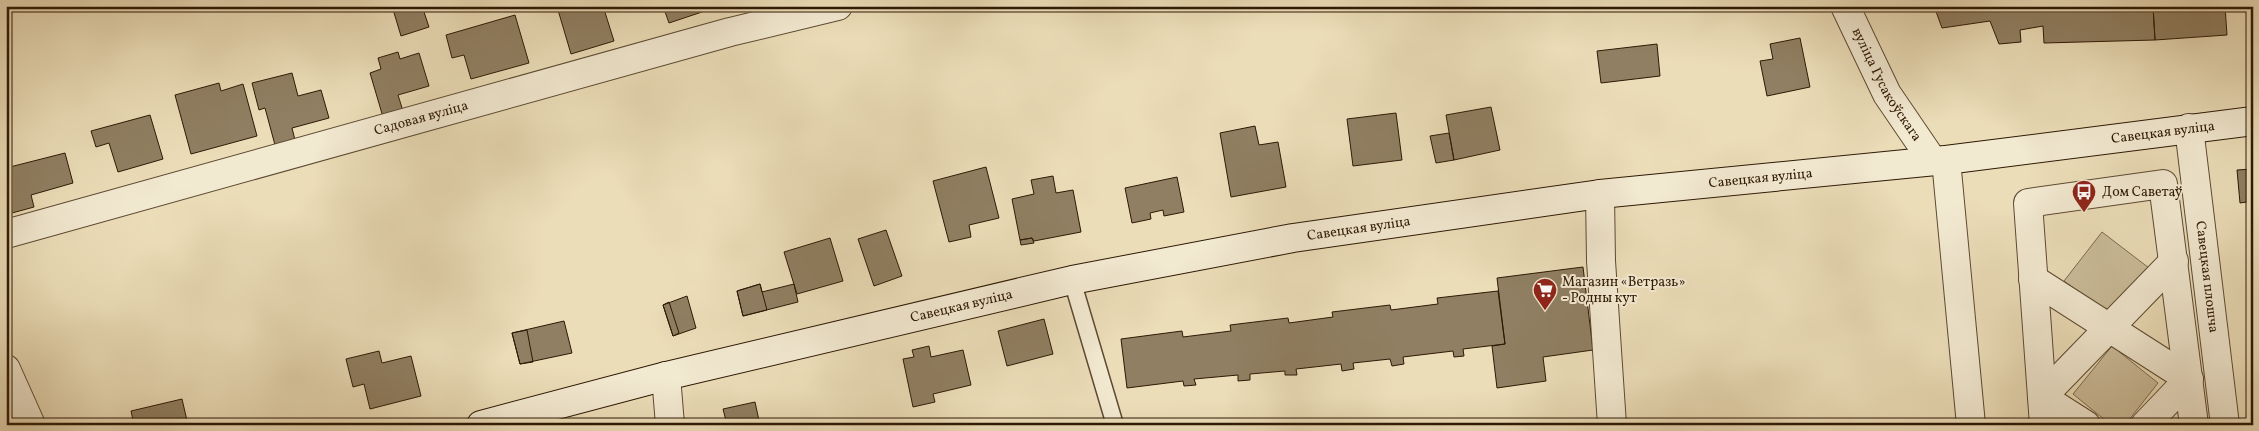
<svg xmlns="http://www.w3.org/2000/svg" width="2259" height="431" viewBox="0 0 2259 431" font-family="Vollkorn,serif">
	<rect width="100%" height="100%" fill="#ebddb8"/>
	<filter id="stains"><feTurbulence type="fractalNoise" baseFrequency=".004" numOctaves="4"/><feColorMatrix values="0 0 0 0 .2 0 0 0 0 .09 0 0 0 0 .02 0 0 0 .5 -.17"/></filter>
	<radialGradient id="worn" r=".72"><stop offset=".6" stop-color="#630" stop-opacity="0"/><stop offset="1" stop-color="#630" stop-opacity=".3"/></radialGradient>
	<path fill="#cbbc9a" stroke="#7c6a50" d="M2102 232 2149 268 2112 317 2064 281Z
		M2112 346 2158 383 2125 425H2111L2073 394Z"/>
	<path fill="#907f62" stroke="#2e1905" d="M392 6H422L429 27 401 36Z
		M569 6H603L614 41 571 54 558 10Z
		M663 6H703L705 11 669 23Z
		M1934 6H2153L2155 40 2044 43 2043 26 2020 30 2021 42 1999 44 1990 21 1942 28Z
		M2153 6H2225L2227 35 2155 40Z
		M515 15 529 63 471 79 464 55 452 58 446 35Z
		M1800 38 1810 87 1767 96 1760 61 1773 59 1770 44Z
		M1657 44 1660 76 1601 83 1597 51Z
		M398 52 400 59 419 53 429 86 398 95 403 111 383 117 370 73 381 69 378 58Z
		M292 73 298 96 321 90 329 118 292 128 295 140 275 145 265 108 259 110 252 83Z
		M219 83 221 91 243 84 257 136 191 154 175 95Z
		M1491 107 1500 150 1454 160 1446 115Z
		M1396 113 1402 160 1353 166 1347 119Z
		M150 115 163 159 118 172 109 143 96 147 91 131Z
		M1255 126 1259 145 1278 142 1286 187 1231 197 1220 133Z
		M1449 133 1454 160 1436 163 1430 136Z
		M65 153 73 183 31 195 34 207 12 213 6 192V168Z
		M986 167 999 218 969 225 971 237 949 242 933 181Z
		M2253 169V201L2240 203 2237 170Z
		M1053 176 1056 193 1073 190 1081 232 1034 241 1032 238 1020 240 1012 199 1034 194 1031 180Z
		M1177 177 1184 212 1164 216 1163 210 1150 213 1151 219 1132 223 1125 188Z
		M886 230 902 276 874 286 858 239Z
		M830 238 843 281 797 294 784 252Z
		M1032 238 1034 243 1021 245 1020 240Z
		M1583 267 1593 350 1543 357 1546 381 1497 388 1492 346 1505 344 1497 278Z
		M760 284 767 310 743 316 737 291Z
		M760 284 762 292 794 284 798 302 743 316 737 291Z
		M1498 291 1505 344 1463 349 1464 356 1454 357 1453 351 1403 357 1404 364 1392 366 1390 359 1353 363 1354 369 1342 371 1341 364 1296 369 1297 375H1285V371L1250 374V380L1238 381V375L1194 379 1196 385 1184 386 1183 381 1127 388 1121 339 1182 331 1183 337 1231 331 1230 325 1288 318 1289 323 1333 317 1332 312 1390 305 1391 310 1438 304 1437 298Z
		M687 296 696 328 673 336 663 305Z
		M669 302 679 333 673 336 663 305Z
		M1044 319 1053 354 1007 366 998 331Z
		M564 321 572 353 520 364 512 333Z
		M527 330 533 362 520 364 512 333Z
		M929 346 931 357 963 350 971 385 933 394 935 402 913 407 903 359 914 357 912 350Z
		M379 351 382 363 411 356 421 396 370 409 364 384 353 387 346 359Z
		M182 399 188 425H134L131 411Z
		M755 402 760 425H727L723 409Z"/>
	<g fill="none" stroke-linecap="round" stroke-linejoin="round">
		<defs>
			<path id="lane" d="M1072 280 1115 425"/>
			<g id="street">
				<path id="s1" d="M1845 6 1887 94 1932 160"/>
				<path id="s2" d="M2189 128 2225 425"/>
				<path d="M1946 160 1971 425"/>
				<path d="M1600 194 1601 261 1612 425"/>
				<path id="s3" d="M6 234 730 32 838 6"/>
				<path d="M2033 279 2189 379 2145 425"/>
				<path d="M6 369 31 425"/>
				<path d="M666 376 670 425"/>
				<path d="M2044 425 2028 203 2163 184 2194 425"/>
				<path d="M2086 425 2042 397 2174 261"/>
			</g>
			<g id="secondary">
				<path id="s4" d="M481 425 666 376 1072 280 1293 238 1600 194 1946 160 2253 121"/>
			</g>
		</defs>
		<use href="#lane" stroke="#5d4a32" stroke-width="19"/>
		<use href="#street" stroke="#5d4a32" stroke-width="30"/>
		<use href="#secondary" stroke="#2e1905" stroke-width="30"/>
		<use href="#lane" stroke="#f2e9d1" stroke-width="16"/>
		<use href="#street" stroke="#f2e9d1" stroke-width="28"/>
		<use href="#secondary" stroke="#f2e9d1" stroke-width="28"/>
	</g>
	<defs>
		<symbol id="bus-pin" viewBox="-11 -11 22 30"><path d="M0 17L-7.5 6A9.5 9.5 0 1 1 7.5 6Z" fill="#8f2418" stroke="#f2e9d1"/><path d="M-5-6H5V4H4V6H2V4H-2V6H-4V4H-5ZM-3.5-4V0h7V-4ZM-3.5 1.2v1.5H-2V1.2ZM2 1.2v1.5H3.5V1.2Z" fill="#fff"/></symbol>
		<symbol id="supermarket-pin" viewBox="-11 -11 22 30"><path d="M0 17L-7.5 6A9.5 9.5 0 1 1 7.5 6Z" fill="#8f2418" stroke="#f2e9d1"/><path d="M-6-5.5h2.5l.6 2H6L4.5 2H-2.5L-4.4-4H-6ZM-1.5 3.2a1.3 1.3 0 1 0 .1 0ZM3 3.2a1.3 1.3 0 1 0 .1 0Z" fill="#fff"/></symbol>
	</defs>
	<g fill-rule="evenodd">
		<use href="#bus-pin" x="2070" y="178" width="28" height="38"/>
		<use href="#supermarket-pin" x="1531" y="276" width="28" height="38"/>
	</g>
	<g text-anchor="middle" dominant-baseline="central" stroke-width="4" stroke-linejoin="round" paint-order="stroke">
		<g font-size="14" fill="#2e1905" stroke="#f2e9d1">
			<text stroke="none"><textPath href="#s1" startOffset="89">вуліца Гусакоўскага</textPath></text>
			<text stroke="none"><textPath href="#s3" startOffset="431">Садовая вуліца</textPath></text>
			<text stroke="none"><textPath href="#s4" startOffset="1710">Савецкая вуліца</textPath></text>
			<text stroke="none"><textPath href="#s4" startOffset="1305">Савецкая вуліца</textPath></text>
			<text stroke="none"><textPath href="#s4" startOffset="900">Савецкая вуліца</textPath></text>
			<text stroke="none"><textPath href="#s2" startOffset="150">Савецкая плошча</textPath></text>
			<text stroke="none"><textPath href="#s4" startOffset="495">Савецкая вуліца</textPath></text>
		</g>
		<g font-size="14" fill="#2e1905" stroke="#f2e9d1" text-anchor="start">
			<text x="2102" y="192">Дом Саветаў</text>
			<text x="1562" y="282">Магазин «Ветразь»<tspan x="1562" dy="16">- Родны кут</tspan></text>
		</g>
	</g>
	<rect width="2259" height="431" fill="none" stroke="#ebddb8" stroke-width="25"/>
	<rect x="8" y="8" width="2244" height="416" fill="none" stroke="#2e1905" stroke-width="2.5"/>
	<rect x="12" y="12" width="2234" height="406" fill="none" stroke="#2e1905"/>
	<rect width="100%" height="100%" filter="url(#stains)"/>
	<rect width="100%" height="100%" fill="url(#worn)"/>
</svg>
